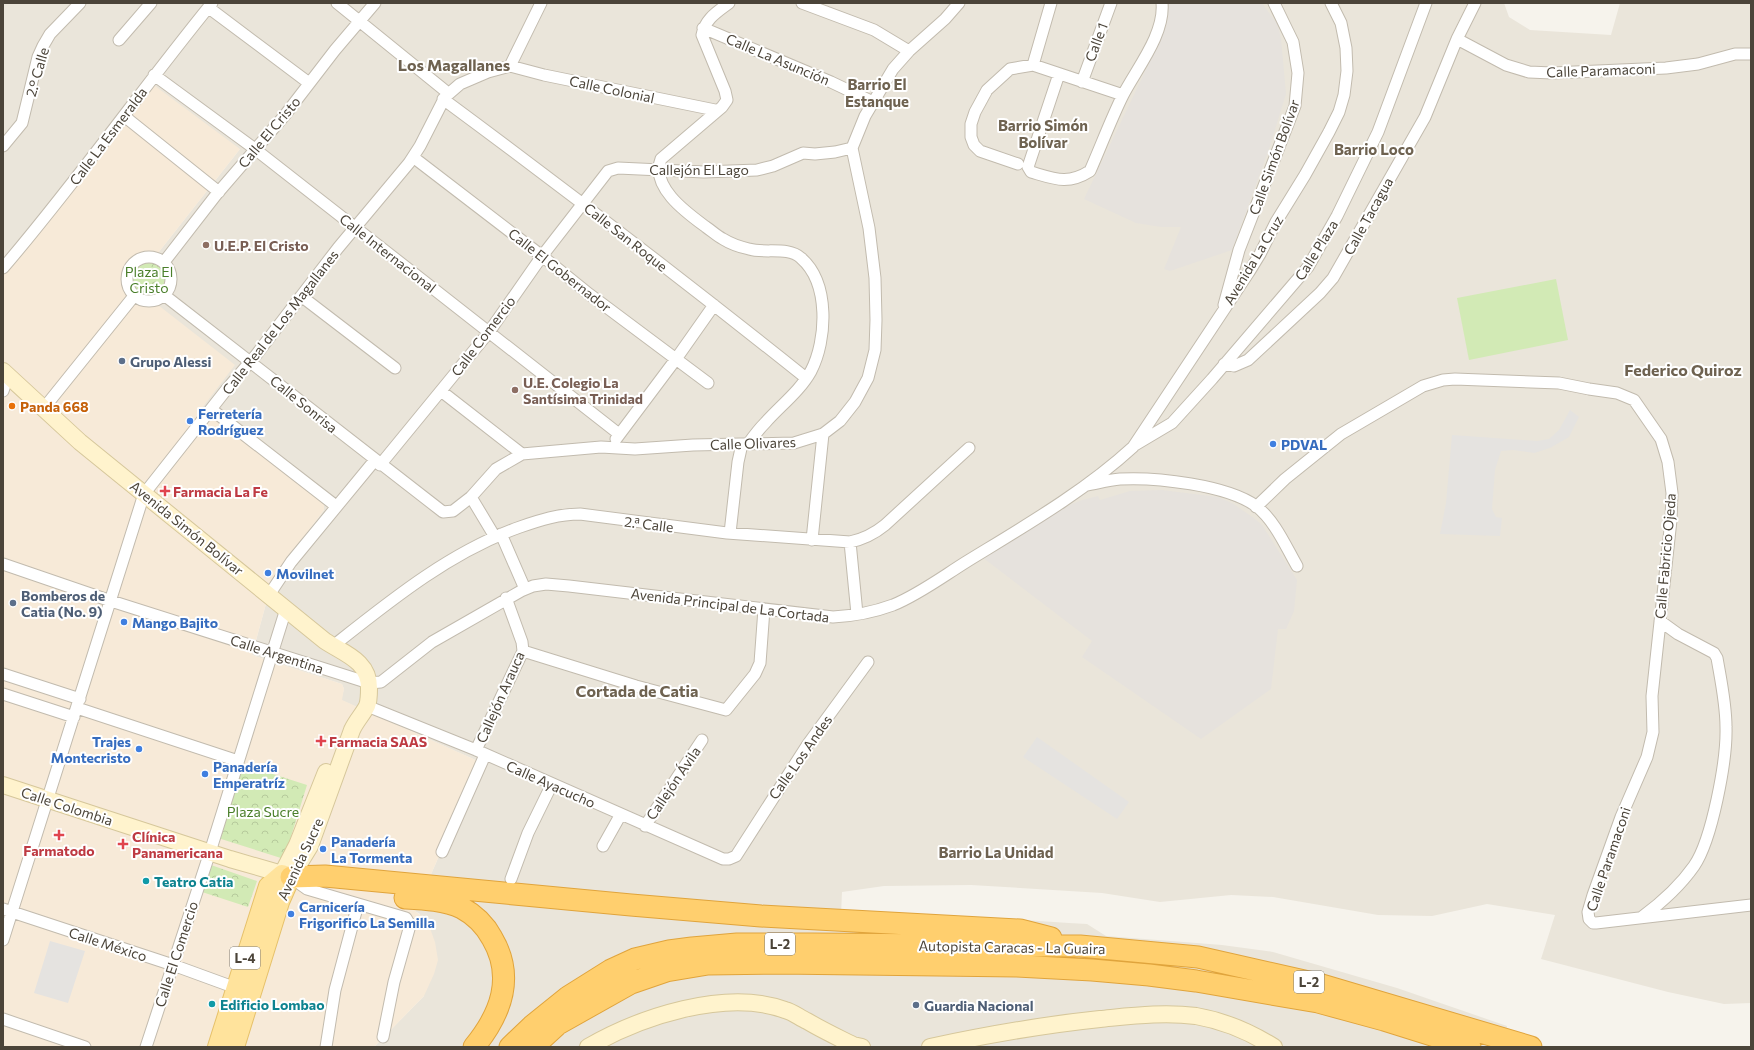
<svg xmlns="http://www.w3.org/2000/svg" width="1754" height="1050" viewBox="0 0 1754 1050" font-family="Commissioner,sans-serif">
	<defs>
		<pattern id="forest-crowns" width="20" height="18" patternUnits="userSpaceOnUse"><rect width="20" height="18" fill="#d2eab5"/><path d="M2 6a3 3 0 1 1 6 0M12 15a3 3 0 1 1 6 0" fill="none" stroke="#b6ca9c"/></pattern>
	</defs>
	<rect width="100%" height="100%" fill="#f6f3ec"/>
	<path fill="#eae5da" d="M3 3H1504L1509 17 1530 30 1611 35 1620 3H1751V1003L1724 1004 1668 992 1541 959 1555 915 1487 904 1432 916 1378 915 1273 897 1231 895 1160 902 1102 893 971 885 884 886 842 892 841 915 1009 919 1069 923 1087 924 1106 936 1222 945 1273 952 1397 988 1507 1026 1504 1047H374L424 996 420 914 415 911 480 762 341 700 344 689 342 684 252 655 273 578 324 510 202 408 153 306H147L136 302 130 297 125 289 123 281 124 272 128 263 134 257 141 254 158 253 240 149 3 271Z"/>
	<path fill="#f7ead8" d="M151 83 240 149 158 253 141 254 134 257 128 263 124 272 123 281 125 289 130 297 136 302 147 306 158 305 235 365 202 408 324 501V510L273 578 252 655 342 684 344 689 342 700 480 762 415 911 427 920 435 942 438 960 434 974 424 996 374 1047H3V271Z"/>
	<path fill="#e6e2dd" d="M1168 3H1262L1278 25 1281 39 1286 94 1269 149 1232 250 1170 271 1164 269 1181 227H1161L1136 223 1084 199 1164 32 1168 12Z
		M1162 490 1218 497 1232 503 1254 518 1262 525 1297 580 1294 611 1286 629H1278L1271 689 1201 739 1082 657 1092 641 982 557 1055 511 1082 500 1098 496 1100 500 1130 491Z"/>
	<path fill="url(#forest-crowns)" d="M130 279a19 19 0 1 1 38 0a19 19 0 1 1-38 0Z
		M242 764 307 785 284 859 218 838Z
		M211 865 257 881 248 907 202 892Z"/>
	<path fill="#d2eab5" d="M1556 279 1568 340 1469 360 1457 298Z"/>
	<path fill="#e5e3e0" d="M1570 410 1579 417 1569 437 1550 448 1534 453 1513 450 1501 451 1495 470 1492 509 1496 517 1502 518 1500 536 1440 534 1446 503 1452 435 1537 441 1549 439 1559 430Z
		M1037 737 1129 802 1117 819 1023 757Z
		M50 941 85 951 68 1003 34 993Z"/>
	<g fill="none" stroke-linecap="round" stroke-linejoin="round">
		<defs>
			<path id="street" d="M337 3 448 93
				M729 3C717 12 705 19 702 35L725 91 727 100 722 107 661 159C650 187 687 213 706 227 712 231 717 236 723 239 731 244 740 247 749 249 765 254 788 246 801 258 830 283 827 340 811 371 800 391 780 406 765 423 759 429 753 437 748 444
				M802 3 874 30 909 51
				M209 8 309 83
				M703 28 831 82 873 102
				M1457 39 1506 65 1529 72 1552 73 1666 68 1698 64 1735 54H1751
				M119 40 151 3
				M1033 65 1051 3
				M510 66 544 75 715 110
				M1059 74 1028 167 1031 172C1055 179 1068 185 1090 171 1101 146 1111 119 1123 95 1137 68 1165 34 1162 3
				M154 75 255 149 619 434
				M1082 82 1111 3
				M443 99C566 190 687 283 806 378
				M124 116 219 192
				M3 146 22 123 38 57 43 46 50 34 80 3
				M413 157 542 256 589 294 708 383
				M1018 164 980 151 974 145 971 137V124L975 112 987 90 1010 69 1033 65 1123 95
				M127 279a22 22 0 1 1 44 0a22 22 0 1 1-44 0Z
				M164 262 216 195 285 115 335 50 375 3
				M3 268C76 183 141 90 212 3
				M164 295 443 512 453 511 471 497 496 469 522 454 601 447 635 449 693 445 794 443 823 434 840 421 855 402 868 378 875 350 876 320 875 278 869 228 852 148 865 116 893 69 909 51 945 19 959 3
				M301 296 395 368
				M1224 305 1239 250 1295 106 1298 73 1293 42 1274 3
				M1224 364 1234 366 1248 360 1320 293 1333 278 1425 117 1457 39 1475 3
				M3 391 8 376
				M441 391 522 454
				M44 408 134 296
				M211 409 336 506
				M616 439 676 359 714 305
				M1135 445 1172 423 1212 379 1308 267 1337 216 1378 132 1426 3
				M380 465 489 332 542 256 608 171 618 168 704 172 757 170 773 166 803 153 815 154 835 152 852 148
				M1087 485C1098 483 1109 480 1120 479 1156 477 1227 485 1256 506 1275 521 1285 545 1297 566
				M471 497 495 537
				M1256 507 1285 479 1341 434 1423 386 1443 380 1455 379 1559 383 1589 389 1617 393 1634 400 1661 439 1668 462 1672 493 1671 520 1652 696 1653 732 1647 757 1621 817 1593 895 1588 912 1589 919 1593 923H1596L1751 905
				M730 533 738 462 742 444
				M501 534 525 589
				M812 540 823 434
				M850 542 857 614
				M3 564 111 601 369 683 381 682 432 642 521 591 533 586 546 584 569 586 833 617C853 616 874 612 893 605 918 595 942 577 966 562 1023 527 1084 492 1133 447L1249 272 1260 254 1276 222 1305 175 1329 132 1339 112 1344 95 1347 71 1346 48 1341 23 1331 3
				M269 595 291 562 375 460
				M333 646C391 600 450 552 520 527 540 520 559 514 580 514L727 533 850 542C864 539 874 534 885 525L969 448
				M523 651 636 686 726 710 755 674 760 663 764 609
				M3 674 80 699
				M3 694 74 717
				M367 706 476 750 723 859H729L736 856 808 744 868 662
				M77 708 238 761
				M476 750 523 651 522 642 506 598
				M645 826 702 740
				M603 846 621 814
				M442 852 485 755
				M293 879 307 889 406 918 409 923V929L394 982 383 1037
				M511 879 528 833 552 784
				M3 909 173 965 236 988
				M1642 917C1661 903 1680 886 1694 866 1712 840 1727 760 1726 727 1726 704 1721 681 1717 658L1714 653 1678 634 1660 621
				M3 940 144 494 226 390 256 355 338 248 409 163 420 146 445 97 460 84 488 72 510 66 541 3
				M3 1019 85 1047
				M146 1047 210 852 286 609
				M326 1047 335 990 358 904"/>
			<path id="secondary" d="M3 371 80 442 325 641C345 654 369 661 369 688 369 694 369 701 367 706 363 714 356 721 352 730L310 846 291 877
				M3 785 230 859 282 874 297 845 326 772
				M588 1047C640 1017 726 988 785 1010 793 1012 800 1018 807 1021 822 1030 837 1037 853 1045L862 1047
				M930 1047C986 1035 1042 1025 1100 1019 1132 1016 1163 1012 1196 1016 1225 1021 1250 1032 1274 1047"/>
			<path id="primary" d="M217 1047 268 886 282 874 291 877 280 902 235 1047"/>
			<path id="highway" d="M291 877 325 876 631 905 761 916 1020 930 1051 938
				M405 898C424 899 445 900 462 908 475 915 485 925 492 938 515 977 501 1014 474 1047
				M510 1047 532 1026 568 997 611 970 635 959 669 951 692 948 737 944H812L1080 946 1198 957 1322 985 1531 1047
				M533 1047 558 1024 631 983 666 971 708 964 779 963 1017 966 1092 970 1149 975 1196 981 1318 1002 1384 1020 1470 1047"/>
		</defs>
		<use href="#street" stroke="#c2bbae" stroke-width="13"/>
		<use href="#secondary" stroke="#d6c79b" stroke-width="18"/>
		<use href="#primary" stroke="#e6c16a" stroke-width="20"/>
		<use href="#highway" stroke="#e0a43c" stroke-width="23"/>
		<use href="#street" stroke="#fff" stroke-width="11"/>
		<use href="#secondary" stroke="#fff3cd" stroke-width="16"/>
		<use href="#primary" stroke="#ffe39c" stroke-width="18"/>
		<use href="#highway" stroke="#ffcf6e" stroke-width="21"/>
	</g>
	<g fill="#8d6e63" stroke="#fff" stroke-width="1.5">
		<circle cx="206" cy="245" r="4"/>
		<circle cx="515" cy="390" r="4"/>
	</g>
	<g fill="#5c6f8a" stroke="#fff" stroke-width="1.5">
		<circle cx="122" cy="361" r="4"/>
		<circle cx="13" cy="603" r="4"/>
		<circle cx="916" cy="1005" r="4"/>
	</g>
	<circle fill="#e8710a" stroke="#fff" stroke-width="1.5" cx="12" cy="406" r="4"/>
	<g fill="#3f7fe0" stroke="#fff" stroke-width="1.5">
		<circle cx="190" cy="421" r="4"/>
		<circle cx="1273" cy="444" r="4"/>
		<circle cx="268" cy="573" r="4"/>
		<circle cx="124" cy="622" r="4"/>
		<circle cx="139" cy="749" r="4"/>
		<circle cx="205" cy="774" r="4"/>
		<circle cx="323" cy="849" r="4"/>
		<circle cx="291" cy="914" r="4"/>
	</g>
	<g fill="#e0444e" stroke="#fff" stroke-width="1.5">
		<path d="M163 485h4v4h4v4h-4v4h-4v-4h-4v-4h4z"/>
		<path d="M319 735h4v4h4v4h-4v4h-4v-4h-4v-4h4z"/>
		<path d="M57 829h4v4h4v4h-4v4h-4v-4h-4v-4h4z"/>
		<path d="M121 838h4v4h4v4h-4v4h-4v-4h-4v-4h4z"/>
	</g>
	<g fill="#0f9aa8" stroke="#fff" stroke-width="1.5">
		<circle cx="146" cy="881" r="4"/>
		<circle cx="212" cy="1004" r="4"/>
	</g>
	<g text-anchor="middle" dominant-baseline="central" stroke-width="4" stroke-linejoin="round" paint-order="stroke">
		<g fill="#fff" stroke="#817c74" stroke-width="1">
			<rect x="765" y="933" width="30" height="22" rx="3"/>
			<rect x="230" y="947" width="30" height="22" rx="3"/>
			<rect x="1294" y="971" width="30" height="22" rx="3"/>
		</g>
		<g font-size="13" font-weight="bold" fill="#4b4439">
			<text x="780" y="944">L-2</text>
			<text x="245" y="958">L-4</text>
			<text x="1309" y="982">L-2</text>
		</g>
		<g font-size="14" fill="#4b4439" stroke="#fff">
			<text transform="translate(1096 42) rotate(-70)">Calle 1</text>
			<text transform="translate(778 59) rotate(23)">Calle La Asunción</text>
			<text transform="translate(1601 70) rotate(-2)">Calle Paramaconi</text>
			<text transform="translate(37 72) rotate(-74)">2.° Calle</text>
			<text transform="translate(612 89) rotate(12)">Calle Colonial</text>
			<text transform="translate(269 132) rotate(-50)">Calle El Cristo</text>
			<text transform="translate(108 136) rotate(-53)">Calle La Esmeralda</text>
			<text transform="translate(1274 157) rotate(-70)">Calle Simón Bolívar</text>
			<text x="699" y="169">Callejón El Lago</text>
			<text transform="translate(1368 216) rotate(-61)">Calle Tacagua</text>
			<text transform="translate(626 237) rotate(38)">Calle San Roque</text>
			<text transform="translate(1316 250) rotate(-58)">Calle Plaza</text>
			<text transform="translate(388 253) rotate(38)">Calle Internacional</text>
			<text transform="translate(1253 260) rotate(-59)">Avenida La Cruz</text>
			<text transform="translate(560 270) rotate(38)">Calle El Gobernador</text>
			<text transform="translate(280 322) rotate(-52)">Calle Real de Los Magallanes</text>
			<text transform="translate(483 336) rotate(-53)">Calle Comercio</text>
			<text transform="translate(304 404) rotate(39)">Calle Sonrisa</text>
			<text transform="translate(753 443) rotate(-2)">Calle Olivares</text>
			<text transform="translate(649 524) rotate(7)">2.ª Calle</text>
			<text transform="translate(187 528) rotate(39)">Avenida Simón Bolívar</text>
			<text transform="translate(1665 556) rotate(-85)">Calle Fabricio Ojeda</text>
			<text transform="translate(730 605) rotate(7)">Avenida Principal de La Cortada</text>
			<text transform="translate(277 654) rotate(18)">Calle Argentina</text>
			<text transform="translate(500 697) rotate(-66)">Callejón Arauca</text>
			<text transform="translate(800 757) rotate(-55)">Calle Los Andes</text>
			<text transform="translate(673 783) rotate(-56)">Callejón Ávila</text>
			<text transform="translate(551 784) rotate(24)">Calle Ayacucho</text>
			<text transform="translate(67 806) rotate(18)">Calle Colombia</text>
			<text transform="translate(300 859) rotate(-65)">Avenida Sucre</text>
			<text transform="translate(1608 859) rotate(-71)">Calle Paramaconi</text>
			<text transform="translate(108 944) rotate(18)">Calle México</text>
			<text transform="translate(1012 947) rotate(1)">Autopista Caracas - La Guaira</text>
			<text transform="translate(176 954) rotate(-72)">Calle El Comercio</text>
		</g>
		<g font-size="14" font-weight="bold" fill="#785e54" stroke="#fff" text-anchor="start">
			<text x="214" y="245">U.E.P. El Cristo</text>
			<text x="523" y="382">U.E. Colegio La<tspan x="523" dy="16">Santísima Trinidad</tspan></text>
		</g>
		<g font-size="14" fill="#4a7f2a" stroke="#fff">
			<text x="149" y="271">Plaza El<tspan x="149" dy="16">Cristo</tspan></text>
			<text x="263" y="811">Plaza Sucre</text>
		</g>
		<g font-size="14" font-weight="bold" fill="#4e5e75" stroke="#fff" text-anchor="start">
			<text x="130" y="361">Grupo Alessi</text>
			<text x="21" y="595">Bomberos de<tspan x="21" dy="16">Catia (No. 9)</tspan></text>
			<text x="924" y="1005">Guardia Nacional</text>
		</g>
		<g font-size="14" font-weight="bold" fill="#c56008" stroke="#fff" text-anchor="start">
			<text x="20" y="406">Panda 668</text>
		</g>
		<g font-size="14" font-weight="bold" fill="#366cbe" stroke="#fff" text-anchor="start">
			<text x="198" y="413">Ferretería<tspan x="198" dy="16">Rodríguez</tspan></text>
			<text x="1281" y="444">PDVAL</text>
			<text x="276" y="573">Movilnet</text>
			<text x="132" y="622">Mango Bajito</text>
			<text x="131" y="741" text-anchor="end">Trajes<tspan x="131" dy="16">Montecristo</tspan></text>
			<text x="213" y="766">Panadería<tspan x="213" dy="16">Emperatríz</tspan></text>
			<text x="331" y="841">Panadería<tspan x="331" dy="16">La Tormenta</tspan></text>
			<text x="299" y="906">Carnicería<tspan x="299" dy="16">Frigorifico La Semilla</tspan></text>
		</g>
		<g font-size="14" font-weight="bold" fill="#be3a42" stroke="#fff" text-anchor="start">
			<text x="173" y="491">Farmacia La Fe</text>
			<text x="329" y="741">Farmacia SAAS</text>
			<text x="132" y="836">Clínica<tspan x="132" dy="16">Panamericana</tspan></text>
			<text x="59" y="850" text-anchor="middle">Farmatodo</text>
		</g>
		<g font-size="14" font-weight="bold" fill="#0d838f" stroke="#fff" text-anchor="start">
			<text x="154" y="881">Teatro Catia</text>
			<text x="220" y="1004">Edificio Lombao</text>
		</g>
		<g font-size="15" font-weight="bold" fill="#6e6250" stroke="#fff">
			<text x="877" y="84">Barrio El<tspan x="877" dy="17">Estanque</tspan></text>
			<text x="1043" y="125">Barrio Simón<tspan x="1043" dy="17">Bolívar</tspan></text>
			<text x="1374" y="149">Barrio Loco</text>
			<text x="996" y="852">Barrio La Unidad</text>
		</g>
		<g font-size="16" font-weight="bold" fill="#6e6250" stroke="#fff">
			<text x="454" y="64">Los Magallanes</text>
			<text x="1683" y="369">Federico Quiroz</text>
			<text x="637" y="690">Cortada de Catia</text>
		</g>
	</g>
	<rect width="1754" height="1050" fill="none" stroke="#4b4439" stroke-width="8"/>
</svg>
